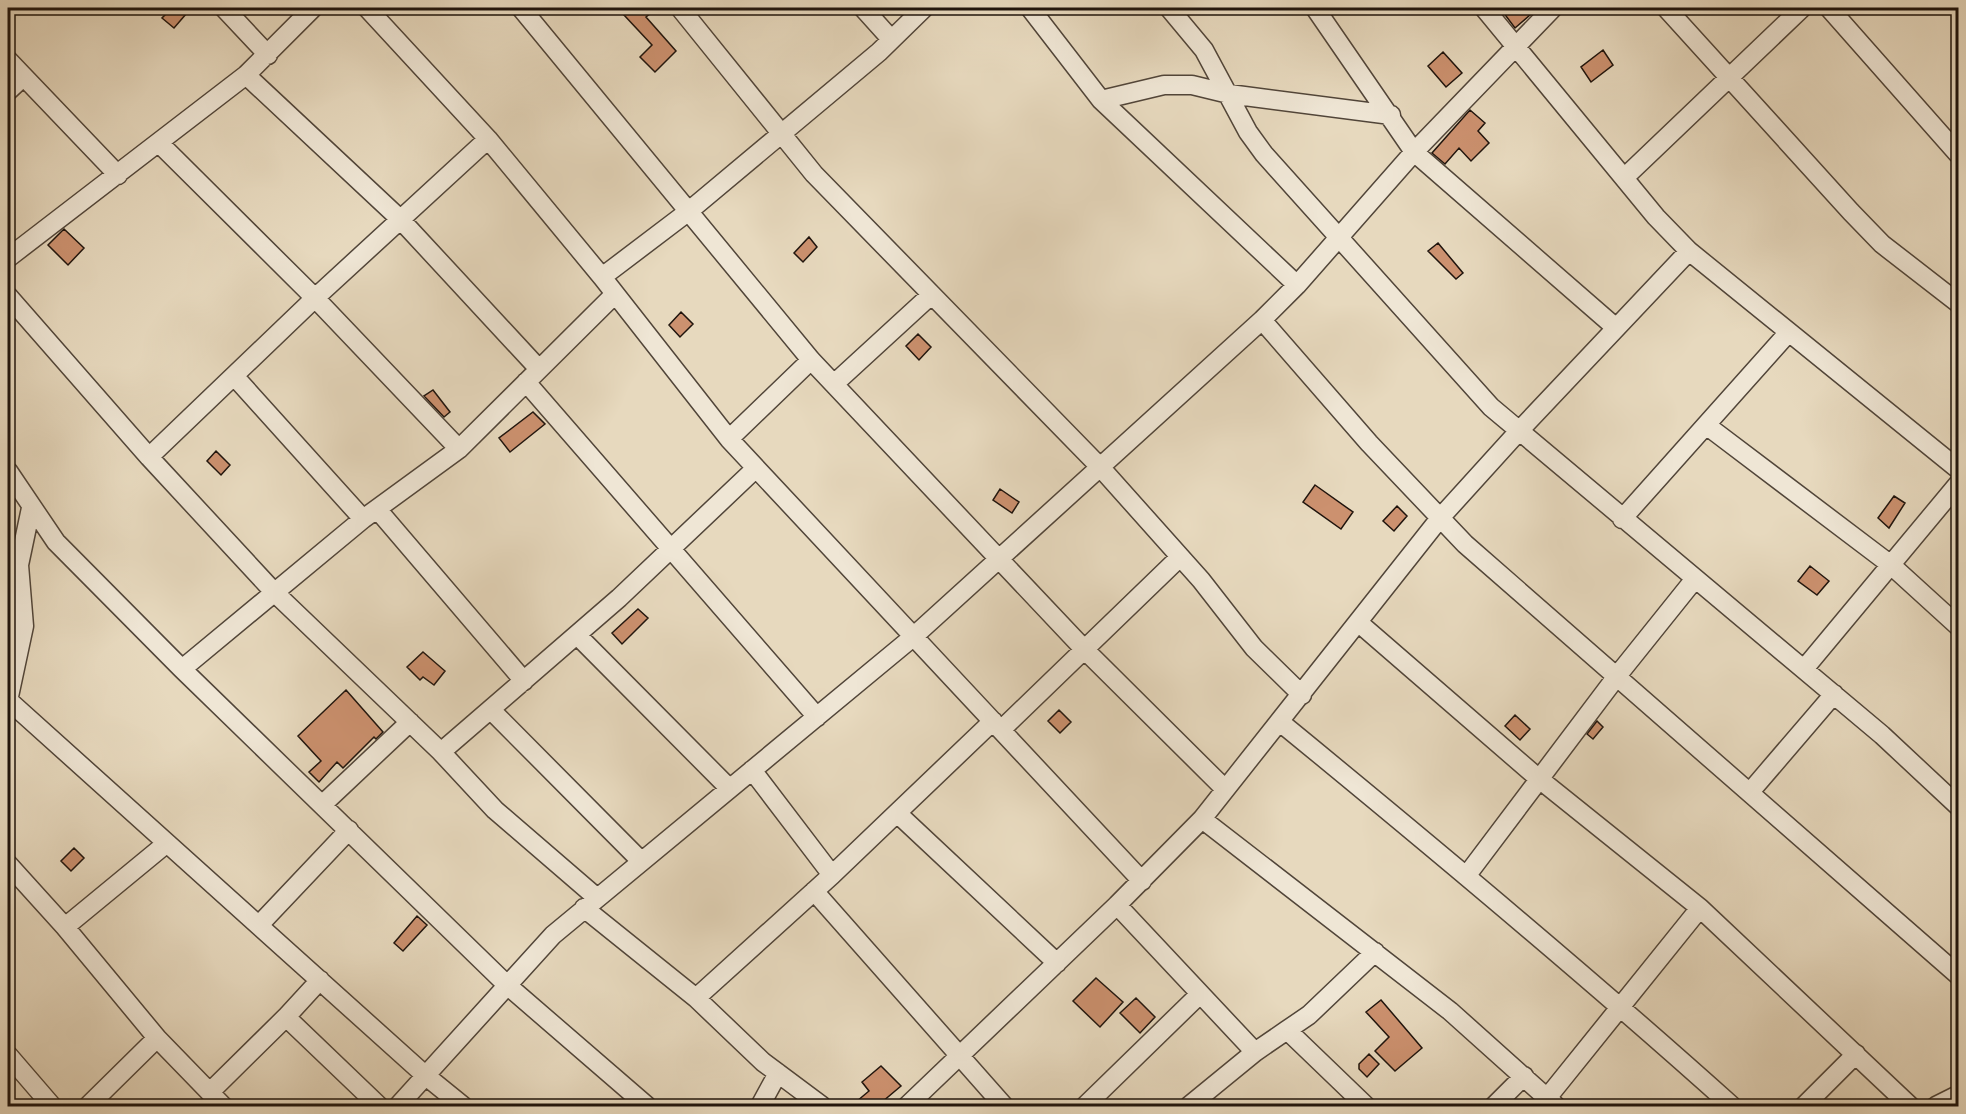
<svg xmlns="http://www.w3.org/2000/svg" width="1966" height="1114" viewBox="0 0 1966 1114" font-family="'IM FELL French Canon',serif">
	<rect width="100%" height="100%" fill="#e7d9be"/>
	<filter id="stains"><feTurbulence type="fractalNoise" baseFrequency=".00333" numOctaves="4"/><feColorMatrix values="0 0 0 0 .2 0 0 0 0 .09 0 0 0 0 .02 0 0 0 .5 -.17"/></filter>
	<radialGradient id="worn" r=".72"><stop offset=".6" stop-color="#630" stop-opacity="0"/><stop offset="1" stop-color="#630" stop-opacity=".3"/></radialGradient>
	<path fill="#cc916f" stroke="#1f140d" stroke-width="1.5" d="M172 8H178L186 14 174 28 162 18Z
		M632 8H657L646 17 676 51 655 72 640 57 652 45 624 15Z
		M1500 8H1538L1515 28Z
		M1603 50 1613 65 1591 82 1581 67Z
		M1443 52 1462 73 1446 87 1428 66Z
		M1470 110 1485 123 1478 131 1489 143 1471 161 1459 148 1445 164 1432 153Z
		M64 229 84 248 68 265 48 245Z
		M809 237 817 247 803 262 794 253Z
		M1438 243 1463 273 1456 279 1428 251Z
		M681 312 693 324 680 337 669 325Z
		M918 334 931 347 919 360 906 346Z
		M433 390 450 412 444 417 424 396Z
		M533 412 545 424 510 452 499 438Z
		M216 451 230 465 221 475 207 461Z
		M1315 485 1353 512 1341 529 1303 502Z
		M1000 489 1019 502 1012 513 993 500Z
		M1894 496 1905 503 1889 528 1878 518Z
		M1397 506 1407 516 1394 531 1383 521Z
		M1810 566 1829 581 1817 595 1798 581Z
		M638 609 648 618 622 644 612 633Z
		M423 652 445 671 434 685 423 677 420 680 407 667Z
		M346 690 383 732 376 739 374 737 343 768 337 762 319 782 309 772 321 761 298 736Z
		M1059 710 1071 722 1060 733 1048 721Z
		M1515 715 1530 729 1520 740 1505 726Z
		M1597 721 1603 727 1593 739 1587 734Z
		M74 848 84 858 71 871 61 861Z
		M417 916 427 925 403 951 394 943Z
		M1096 978 1123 1002 1100 1027 1073 1001Z
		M1136 998 1155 1017 1140 1033 1120 1013Z
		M1381 1000 1422 1048 1395 1071 1375 1051 1389 1037 1366 1012Z
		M1369 1054 1379 1064 1367 1077 1359 1069V1064Z
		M881 1066 901 1086 876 1107H850L869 1091 862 1082Z"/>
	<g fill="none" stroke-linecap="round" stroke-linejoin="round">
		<defs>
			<path id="minor" d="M224 8 268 55
				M367 8 488 139 602 277 729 439 1142 881
				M521 8 811 360 1083 648 1225 789
				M680 8 814 174 1101 468 1201 580 1254 648 1302 695
				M863 8 890 38
				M1030 8 1101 100 1297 285
				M1169 8 1204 50 1248 132 1264 154 1491 407 1882 735 1958 806
				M1315 8 1414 152 1615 327
				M1484 8 1656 217 1689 251 1958 469
				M1666 8 1851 212 1882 244 1958 303
				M1829 8 1958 154
				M8 60 118 175
				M246 75 400 219 539 369
				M8 91 23 77
				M1101 100 1164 85H1192L1229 94 1391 115
				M159 143 315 298 459 449
				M1624 178 1802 8
				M8 258 246 75 313 8
				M602 277 689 211 879 52 924 8
				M8 296 149 457 274 592 441 752 495 810 596 897
				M1262 320 1369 443 1465 544 1958 975
				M235 377 363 519
				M526 382 817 717
				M834 384 931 295
				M1706 425 1891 565 1958 626
				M729 439 811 360
				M149 457 315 298 488 139
				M8 471 56 542 182 669 507 985 647 1106
				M377 509 524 681
				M1622 519 1788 333
				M1359 623 1538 778 1700 908 1910 1106
				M577 635 729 788
				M182 669 363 519 459 449 615 294
				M1804 669 1958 484
				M8 700 426 1076 463 1106
				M8 701 24 626 19 565 31 508
				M491 710 640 860
				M1280 722C1434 848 1585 974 1732 1106
				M1001 730 1180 557
				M441 752 619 598 755 469
				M752 770 832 875
				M1750 792 1834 694
				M322 805 410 722
				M897 813 1057 963
				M1202 819 1450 1011 1556 1106
				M8 864 65 927 157 1038 223 1106
				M1467 875 1617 676 1694 580
				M814 891 1004 1106
				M1117 905 1255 1052 1287 1030 1366 1106
				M584 908 696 998 763 1062 822 1106
				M259 925 349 830
				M65 927 167 843
				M696 998 832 875 993 721
				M286 1017 320 980
				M1287 1030 1309 1015 1375 952
				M8 1055 52 1106
				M210 1092 286 1017 379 1106
				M1547 1098 1700 908
				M88 1106 157 1038
				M398 1106 553 935 913 637 1262 320 1297 285 1414 152 1553 8
				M760 1106 778 1073
				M907 1106 1117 905 1202 819 1440 518 1518 432 1689 251
				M1085 1106 1200 994
				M1189 1106 1255 1052
				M1494 1106 1524 1076
				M1804 1106 1856 1054
				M1936 1106 1958 1095"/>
		</defs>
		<use href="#minor" stroke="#514539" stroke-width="21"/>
		<use href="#minor" stroke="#efe6d5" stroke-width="18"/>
	</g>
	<rect width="1966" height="1114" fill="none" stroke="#e7d9be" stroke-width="30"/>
	<rect x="9" y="9" width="1948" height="1096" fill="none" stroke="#1f140d" stroke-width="3"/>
	<rect x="15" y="15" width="1936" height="1084" fill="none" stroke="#1f140d" stroke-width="1.5"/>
	<rect width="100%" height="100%" filter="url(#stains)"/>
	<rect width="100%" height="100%" fill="url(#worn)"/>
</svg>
